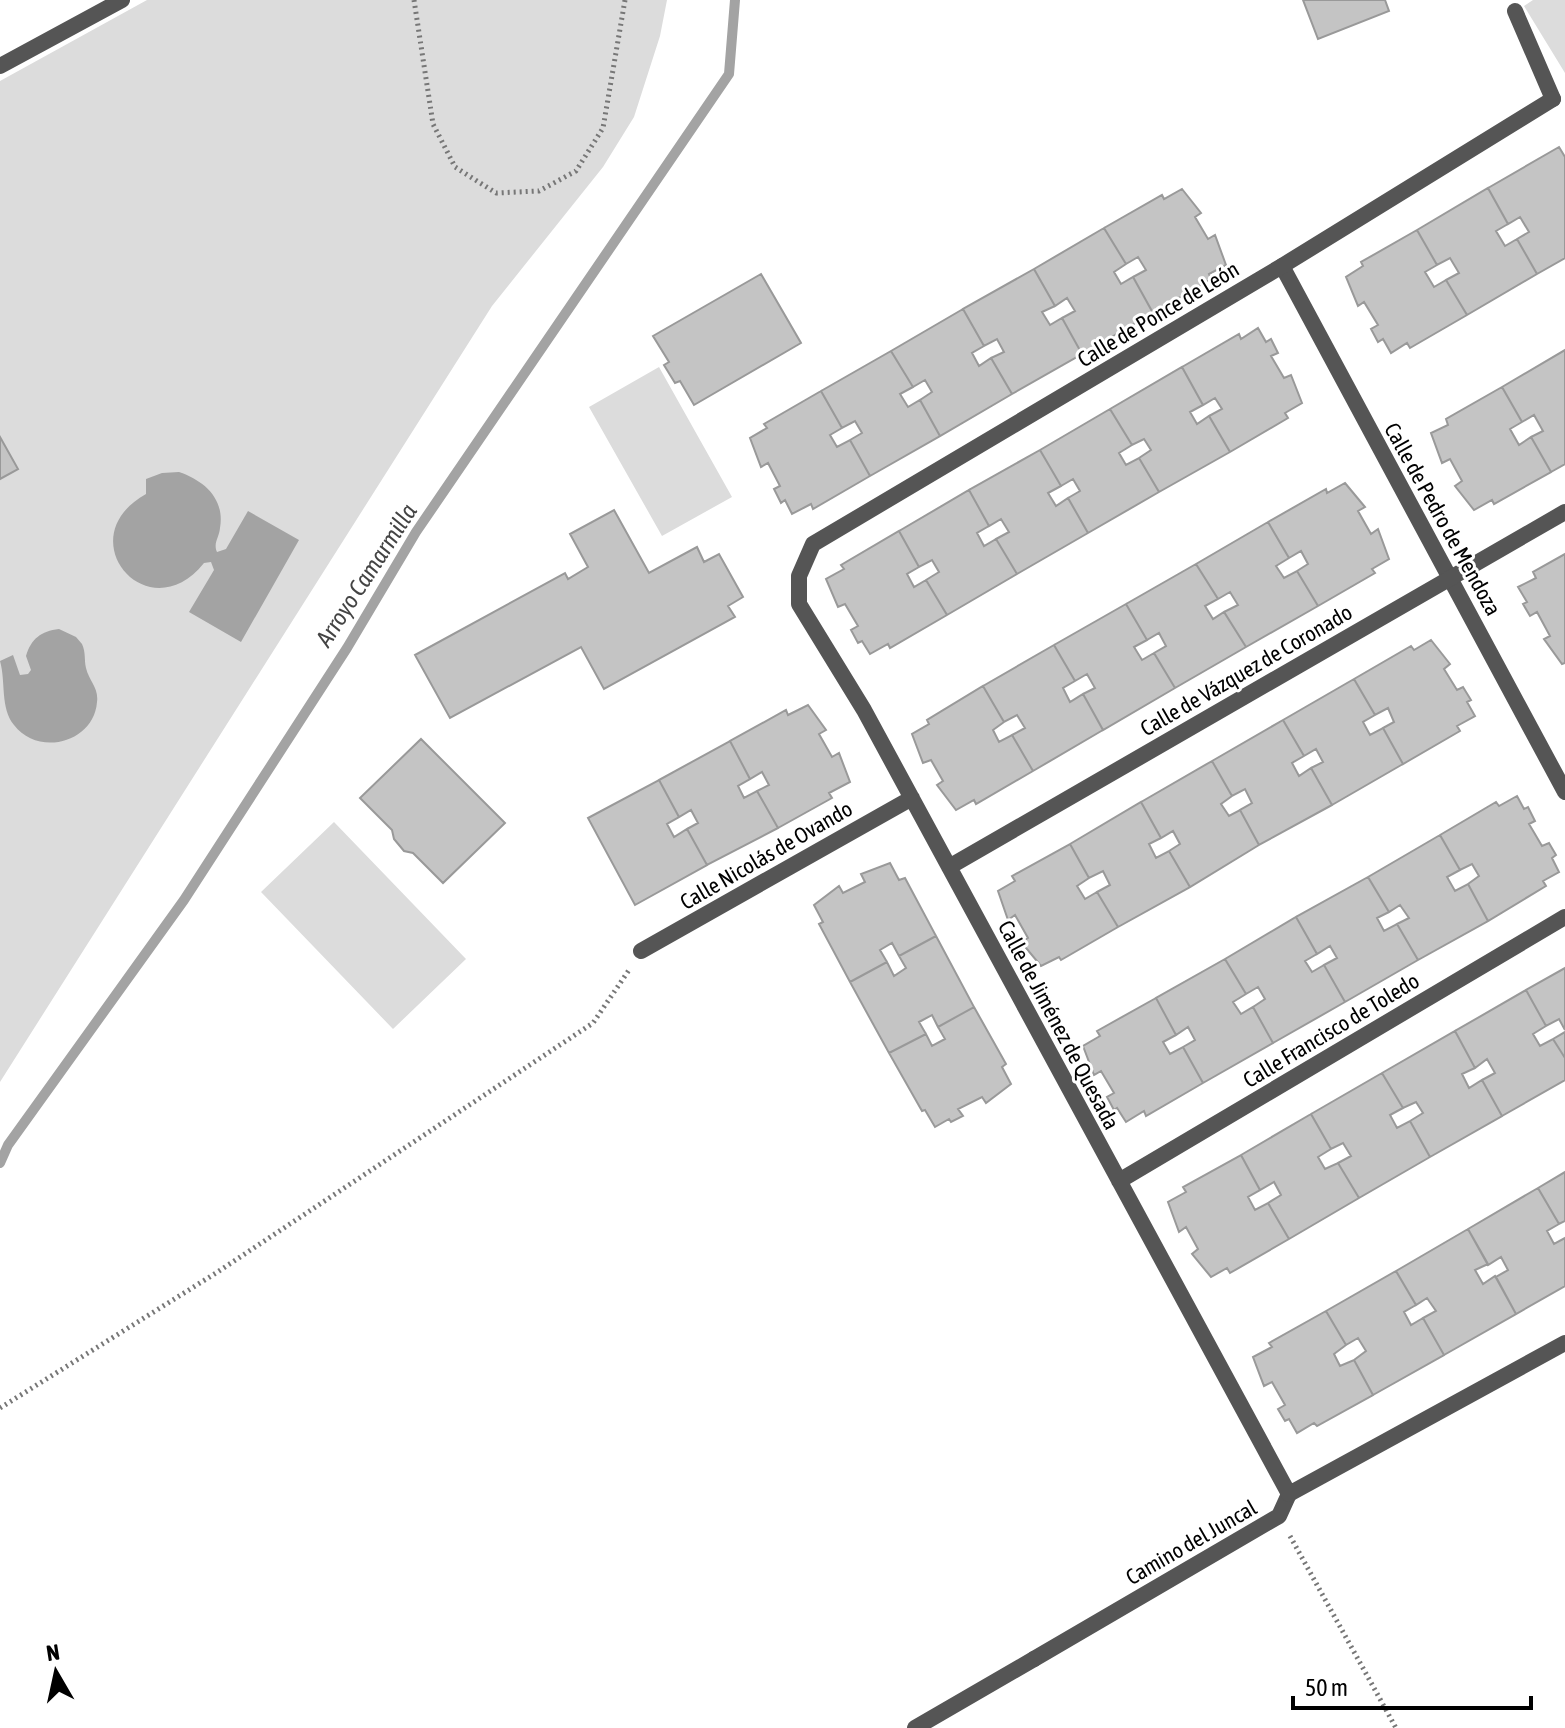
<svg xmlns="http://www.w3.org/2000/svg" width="1565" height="1728" viewBox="0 0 1565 1728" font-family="'Asap Condensed',sans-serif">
	<rect width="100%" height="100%" fill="#fff"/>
	<path fill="#dcdcdc" d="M147 0H667L660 36 634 117 603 167 492 306 0 1082V81Z
		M1533 0H1565V73L1524 6Z
		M659 367 732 497 662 536 589 407Z
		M334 822 466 959 393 1029 261 892Z"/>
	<path fill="#a3a3a3" d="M179 472C205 481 225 499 220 528 219 538 213 543 217 552L226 549 248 511 299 540 241 642 189 612 214 570 211 562 204 563C148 633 67 538 146 494V479L162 473Z
		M59 629 76 637 82 644C86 653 84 659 86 668 89 681 99 688 97 702 94 743 38 757 14 725 0 708 6 682 0 661L13 655 20 675 28 674 31 670 26 656C31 639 41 631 59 629Z"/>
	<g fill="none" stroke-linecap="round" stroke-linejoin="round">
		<path stroke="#a3a3a3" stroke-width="10" d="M0 1163 8 1145 184 900 347 648 416 532 729 74 735 0"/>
	</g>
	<path fill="#c4c4c4" stroke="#999" stroke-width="2" d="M1303 0H1385L1389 11 1318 39Z
		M1559 147 1565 157V258L1537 274 1517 239 1529 232 1520 217 1508 224 1488 188Z
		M1488 188 1508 224 1496 231 1505 246 1517 239 1537 274 1467 315 1446 280 1459 273 1450 258 1437 265 1417 230Z
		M1182 189 1201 213 1195 217 1208 239 1215 235 1226 265 1209 274 1211 279 1153 313 1133 277 1146 270 1138 257 1126 264 1104 228 1162 195 1164 199Z
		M1104 228 1126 264 1114 272 1121 284 1133 277 1153 313 1082 354 1062 318 1075 311 1067 298 1055 306 1034 269Z
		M1417 230 1437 265 1425 272 1434 287 1446 280 1467 315 1410 348 1407 343 1391 353 1383 339 1378 342 1371 329 1378 325 1364 302 1358 306 1346 277 1363 266 1361 262Z
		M1034 269 1055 306 1042 312 1050 325 1062 318 1082 354 1012 394 991 358 1004 352 997 339 984 346 963 309Z
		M761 274 801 343 694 405 680 381 675 383 664 365 669 362 653 336Z
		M963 309 984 346 972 353 979 366 991 358 1012 394 940 436 920 400 932 392 925 380 913 387 891 351Z
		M1258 328 1266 342 1271 339 1278 353 1271 356 1284 378 1291 375 1302 403 1285 413 1288 418 1230 452 1209 416 1222 409 1215 398 1203 405 1182 367 1239 334 1241 339Z
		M1565 350V464L1551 472 1531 437 1543 431 1534 415 1522 422 1502 387Z
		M891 351 913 387 900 394 908 407 920 400 940 436 870 476 850 440 862 433 855 421 842 428 821 391Z
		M1182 367 1203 405 1190 412 1197 424 1209 416 1230 452 1159 492 1139 458 1151 450 1144 439 1132 445 1110 409Z
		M1502 387 1522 422 1510 429 1519 445 1531 437 1551 472 1494 504 1492 500 1474 510 1455 486 1462 481 1450 459 1442 463 1431 433 1448 425 1446 419Z
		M821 391 842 428 830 435 837 447 850 440 870 476 813 509 811 504 792 514 785 500 781 503 774 489 780 486 768 463 761 467 750 438 767 428 764 424Z
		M1110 409 1132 445 1119 453 1126 465 1139 458 1159 492 1088 533 1068 498 1080 491 1073 479 1061 486 1040 450Z
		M0 437 18 469 0 479Z
		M1040 450 1061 486 1048 493 1056 506 1068 498 1088 533 1017 574 996 539 1009 532 1001 519 989 526 969 490Z
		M1345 483 1365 507 1358 511 1371 534 1378 529 1389 559 1372 569 1375 573 1318 606 1297 571 1308 564 1301 551 1289 558 1268 522 1326 489 1327 493Z
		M969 490 989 526 977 533 984 546 996 539 1017 574 947 615 926 580 939 572 932 560 919 567 899 531Z
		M614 510 649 573 697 547 704 562 719 554 743 597 728 606 735 617 604 689 581 647 450 718 415 655 565 573 568 579 588 567 570 534Z
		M1268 522 1289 558 1276 566 1284 578 1297 571 1318 606 1246 647 1224 612 1238 605 1230 592 1218 599 1196 564Z
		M899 531 919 567 907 574 914 587 926 580 947 615 890 648 888 644 870 654 862 641 858 643 851 630 858 626 845 604 838 607 826 579 844 569 841 565Z
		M1565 554V663L1562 664 1544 639 1550 636 1537 612 1530 616 1523 604 1527 602 1518 587 1536 578 1533 572Z
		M1196 564 1218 599 1205 606 1213 619 1224 612 1246 647 1175 688 1154 653 1166 646 1159 633 1147 640 1126 604Z
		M1126 604 1147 640 1134 647 1142 660 1154 653 1175 688 1103 730 1083 694 1095 688 1087 674 1075 681 1054 645Z
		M1431 640 1450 664 1444 669 1457 690 1463 687 1471 700 1467 702 1475 716 1457 726 1460 731 1403 764 1383 728 1394 722 1388 708 1375 715 1354 679 1411 646 1414 650Z
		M1054 645 1075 681 1063 688 1070 702 1083 694 1103 730 1033 771 1012 735 1025 728 1017 715 1004 722 983 686Z
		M1354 679 1375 715 1363 722 1370 735 1383 728 1403 764 1332 805 1311 768 1323 762 1316 749 1304 756 1283 720Z
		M983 686 1004 722 993 730 999 742 1012 735 1033 771 976 804 974 800 956 810 937 785 943 781 931 760 923 763 912 734 929 724 927 720Z
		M808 705 826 730 819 734 832 757 839 753 850 782 829 793 832 798 778 828 757 791 769 785 762 772 750 779 730 741 786 710 788 715Z
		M1283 720 1304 756 1292 763 1299 776 1311 768 1332 805 1259 845 1240 810 1252 803 1245 789 1232 796 1212 761Z
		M421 739 505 823 443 883 413 853 404 851 394 839 392 830 360 798Z
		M730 741 750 779 738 786 744 798 757 791 778 828 707 865 687 829 698 823 691 810 679 817 659 780Z
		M1212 761 1232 796 1221 804 1229 816 1240 810 1259 845 1190 887 1169 851 1180 844 1173 831 1161 838 1141 802Z
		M659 780 679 817 667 824 674 837 687 829 707 865 635 905 588 818Z
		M1517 796 1524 809 1528 807 1535 821 1529 824 1542 846 1549 843 1556 855 1552 858 1559 872 1543 881 1546 886 1488 921 1468 884 1479 876 1472 864 1460 870 1440 835 1496 802 1499 806Z
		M1141 802 1161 838 1149 844 1156 858 1169 851 1190 887 1118 927 1097 892 1110 885 1103 871 1089 878 1070 844Z
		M1440 835 1460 870 1447 877 1455 891 1468 884 1488 921 1418 960 1397 924 1409 918 1400 905 1389 912 1368 877Z
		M1070 844 1089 878 1077 886 1085 899 1097 892 1118 927 1061 960 1059 957 1041 966 1021 942 1028 938 1015 915 1008 920 998 891 1015 881 1012 876Z
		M890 863 899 880 905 878 936 936 899 956 892 943 880 950 887 962 850 982 819 924 823 922 814 905 839 886 843 893 865 882 861 874Z
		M1368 877 1389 912 1377 918 1384 931 1397 924 1418 960 1345 1002 1324 965 1337 958 1330 946 1317 954 1296 917Z
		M1296 917 1317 954 1305 961 1312 972 1324 965 1345 1002 1273 1043 1253 1007 1265 999 1258 987 1246 994 1225 959Z
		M936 936 974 1007 938 1027 932 1015 919 1022 926 1034 889 1053 850 982 887 962 894 976 906 968 899 956Z
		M1225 959 1246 994 1233 1002 1241 1014 1253 1007 1273 1043 1203 1083 1183 1047 1195 1040 1188 1027 1176 1035 1156 998Z
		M1565 968V1030L1559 1019 1546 1026 1526 990Z
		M1526 990 1546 1026 1533 1034 1540 1046 1553 1039 1565 1058V1080L1502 1116 1482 1080 1495 1073 1487 1059 1475 1068 1455 1031Z
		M1156 998 1176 1035 1163 1042 1170 1054 1183 1047 1203 1083 1146 1116 1144 1111 1126 1122 1117 1108 1114 1110 1107 1097 1114 1093 1101 1071 1094 1075 1083 1046 1100 1036 1097 1031Z
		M974 1007 1006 1064 1002 1067 1011 1084 986 1103 982 1097 958 1109 963 1116 951 1122 949 1119 935 1127 925 1110 922 1111 889 1053 926 1034 932 1046 945 1039 938 1027Z
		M1455 1031 1475 1068 1462 1074 1469 1088 1482 1080 1502 1116 1430 1157 1410 1121 1423 1113 1416 1102 1403 1108 1382 1073Z
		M1565 1032V1058L1553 1039Z
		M1382 1073 1403 1108 1390 1115 1397 1128 1410 1121 1430 1157 1359 1198 1338 1163 1351 1156 1343 1143 1331 1149 1311 1114Z
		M1311 1114 1331 1149 1318 1157 1325 1169 1338 1163 1359 1198 1289 1239 1268 1203 1281 1195 1274 1182 1260 1190 1241 1155Z
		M1241 1155 1260 1190 1248 1197 1255 1210 1268 1203 1289 1239 1230 1273 1227 1268 1211 1277 1192 1254 1198 1249 1186 1227 1179 1232 1168 1202 1186 1192 1183 1187Z
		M1565 1172V1221L1559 1224 1538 1188Z
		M1538 1188 1559 1224 1547 1231 1554 1244 1565 1238V1286L1516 1314 1496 1277 1508 1270 1501 1257 1488 1265 1468 1229Z
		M1468 1229 1488 1264 1475 1270 1483 1284 1495 1276 1516 1314 1444 1355 1423 1318 1436 1311 1427 1298 1416 1305 1396 1271Z
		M1396 1271 1416 1305 1404 1312 1411 1325 1423 1318 1444 1355 1373 1395 1354 1360 1366 1351 1358 1338 1346 1345 1326 1311Z
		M1326 1311 1346 1345 1334 1354 1340 1366 1354 1360 1373 1395 1317 1426 1314 1423 1297 1433 1289 1419 1285 1421 1278 1409 1285 1405 1272 1382 1264 1386 1253 1357 1272 1347 1269 1343Z"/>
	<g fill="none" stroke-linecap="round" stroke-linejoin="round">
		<path stroke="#777" stroke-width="5" stroke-dasharray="2 4" stroke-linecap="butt" d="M414 0 433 124 455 167 496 193 539 191 576 171 603 128 625 0
			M0 1408 216 1273 593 1023 629 970
			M1290 1536 1396 1728"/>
		<path stroke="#555" stroke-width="16" d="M1515 11 1553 99
			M0 66 122 0
			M1034 1659 1279 1516 1289 1494"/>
		<path stroke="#555" stroke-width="16" d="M1282 266 1565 792
			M915 1728 1034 1659"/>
		<path stroke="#555" stroke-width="16" d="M1553 99 1282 266 813 544 799 576V604L864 710 1289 1494 1565 1343
			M949 867 1565 512
			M641 951 912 798
			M1119 1181 1565 917"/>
	</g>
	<g text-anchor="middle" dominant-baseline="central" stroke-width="6" stroke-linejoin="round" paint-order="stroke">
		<g font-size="22" fill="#000" stroke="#fff">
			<text transform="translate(1158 314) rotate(-31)">Calle de Ponce de León</text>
			<text transform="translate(1443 519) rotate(61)">Calle de Pedro de Mendoza</text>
			<text transform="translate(1246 670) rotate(-30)">Calle de Vázquez de Coronado</text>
			<text transform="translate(766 855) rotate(-30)">Calle Nicolás de Ovando</text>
			<text transform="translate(1059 1025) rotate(62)">Calle de Jiménez de Quesada</text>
			<text transform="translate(1331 1030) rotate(-31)">Calle Francisco de Toledo</text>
			<text transform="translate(1191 1542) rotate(-30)">Camino del Juncal</text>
		</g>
		<g font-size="24" font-style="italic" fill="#444" stroke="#fff">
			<text transform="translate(366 575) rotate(-57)">Arroyo Camarmilla</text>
		</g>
	</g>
	<g transform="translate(56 1672) rotate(351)" stroke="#ffffff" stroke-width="6" paint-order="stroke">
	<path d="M0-6L14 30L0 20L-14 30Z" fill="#000000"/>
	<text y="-12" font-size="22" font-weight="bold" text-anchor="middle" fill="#000000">N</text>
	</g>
	<path d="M1293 1696v12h238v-12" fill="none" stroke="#000000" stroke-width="4"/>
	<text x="1305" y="1696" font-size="24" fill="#000000" stroke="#ffffff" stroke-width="6" paint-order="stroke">50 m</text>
</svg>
